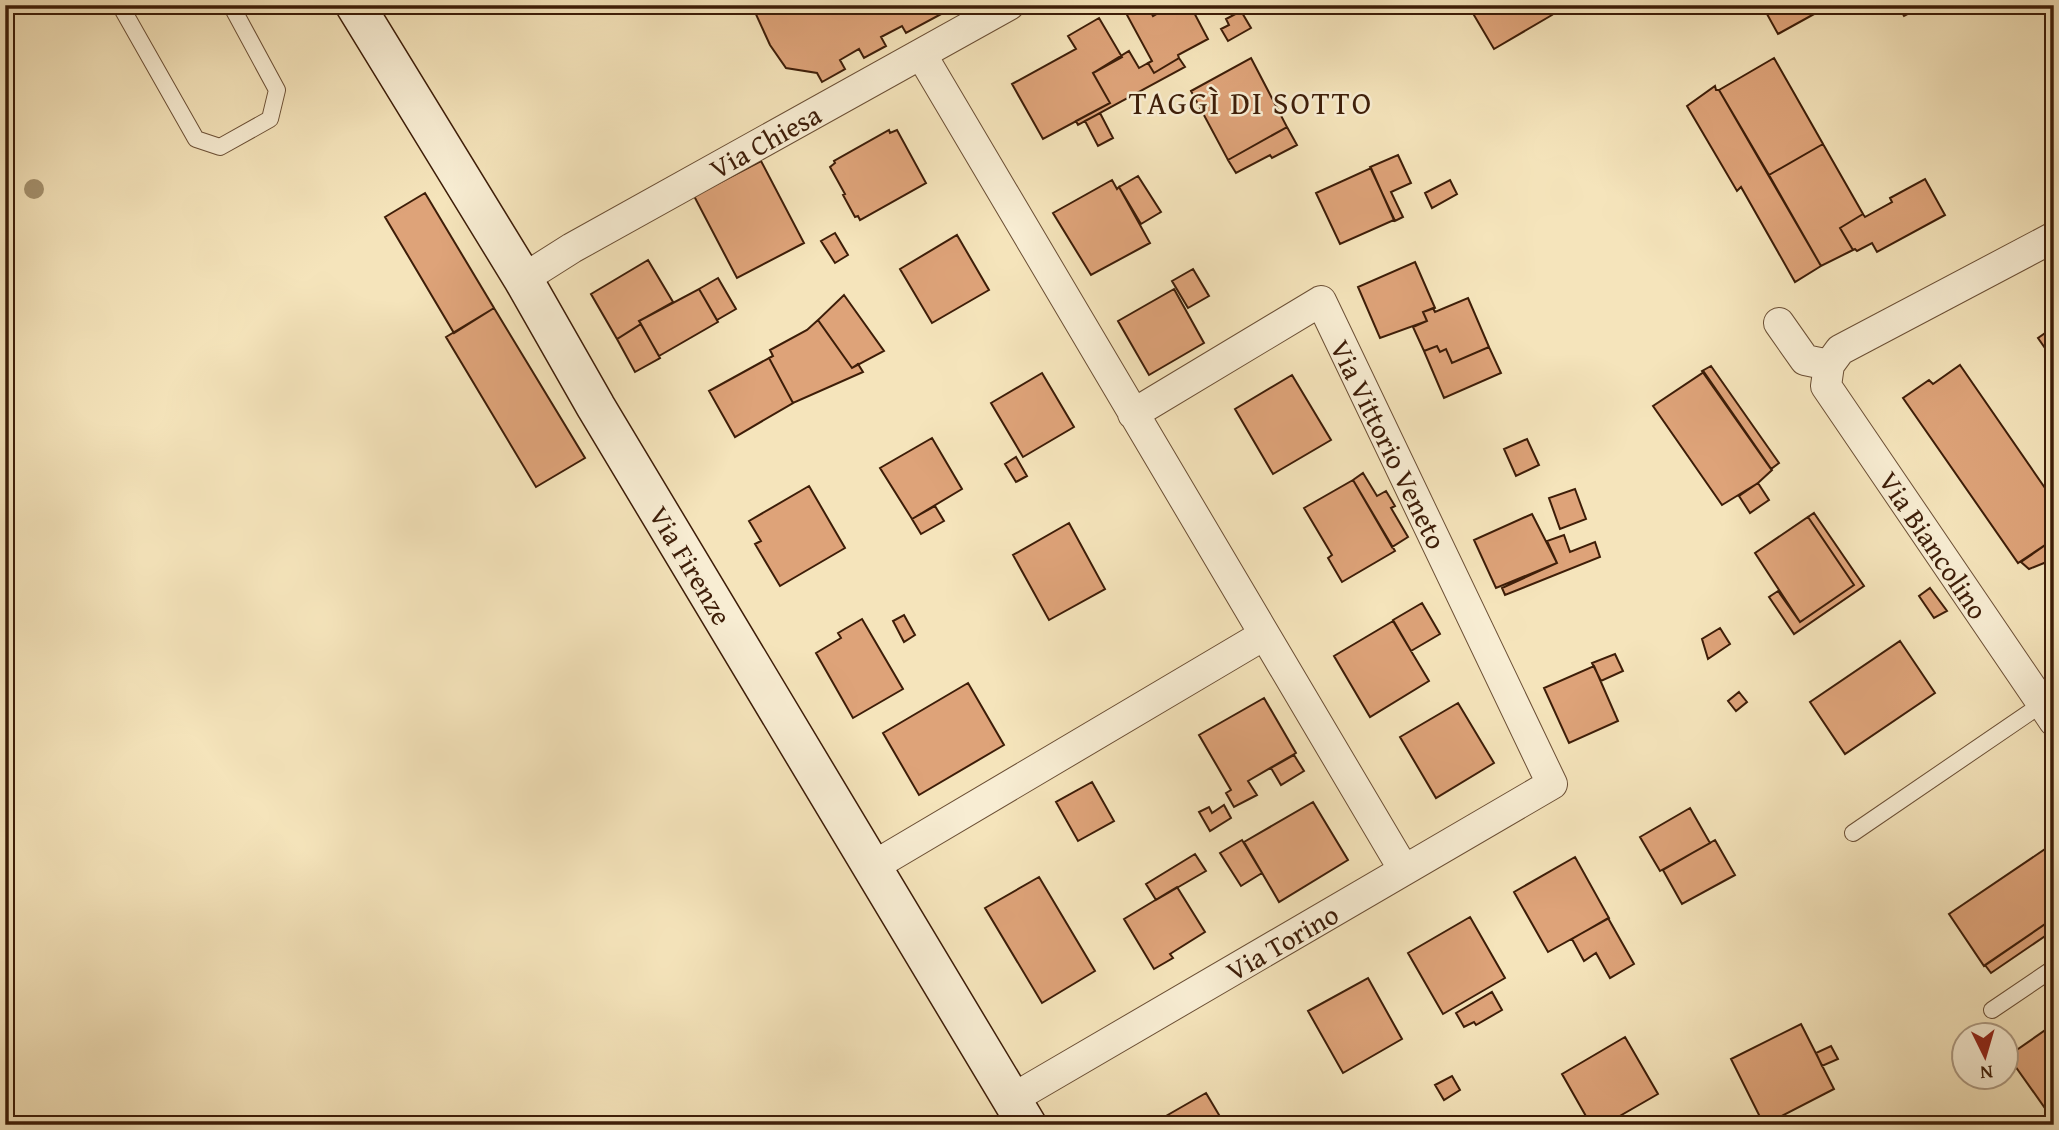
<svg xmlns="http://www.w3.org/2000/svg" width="2059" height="1130" viewBox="0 0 2059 1130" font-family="'Gentium Book Plus',serif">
	<rect width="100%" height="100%" fill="#f5e4bb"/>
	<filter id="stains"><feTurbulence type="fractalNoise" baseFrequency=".00286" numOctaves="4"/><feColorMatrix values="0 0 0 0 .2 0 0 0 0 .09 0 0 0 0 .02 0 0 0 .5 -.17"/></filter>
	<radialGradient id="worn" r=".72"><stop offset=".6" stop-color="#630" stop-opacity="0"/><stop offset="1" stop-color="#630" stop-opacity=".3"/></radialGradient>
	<path fill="#dea379" stroke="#3d1d08" stroke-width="2" d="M763 5H958L906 33 902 26 881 37 886 46 864 58 859 49 840 60 845 69 822 82 817 73 786 68 770 45 754 10Z
		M1145 5H1147L1153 16 1172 5H1190L1208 39 1178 55 1179 58 1154 73 1148 63 1152 61 1127 15Z
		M1468 5H1546L1552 15 1494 49Z
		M1762 5H1812L1816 13 1778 34Z
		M1898 5H1925L1904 16Z
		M1241 11 1251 28 1228 41 1221 29 1229 25 1226 19Z
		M1099 18 1122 57 1093 73 1110 103 1043 139 1012 84 1076 49 1068 36Z
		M1129 51 1139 68 1148 63 1154 73 1179 58 1185 67 1078 125 1076 121 1110 103 1093 73Z
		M1251 58 1287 127 1228 160 1191 91Z
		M1774 58 1823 144 1769 175 1719 90Z
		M1715 86 1716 90H1719L1821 266 1795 282 1741 187 1737 191 1687 106Z
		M1100 113 1113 138 1098 146 1085 121Z
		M1287 127 1297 145 1272 158 1270 155 1236 173 1228 160Z
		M889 130 890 133 897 130 926 183 860 220 858 216 855 217 843 195 845 194 830 167 835 163 834 161Z
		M1823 144 1863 214 1840 228 1853 250 1821 266 1769 175Z
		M1398 155 1411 183 1391 192 1403 217 1395 221 1370 167Z
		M761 161 804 243 737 278 694 196Z
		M1371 168 1394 220 1340 244 1316 193Z
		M1138 176 1161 212 1141 224 1119 187Z
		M1925 179 1945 215 1877 252 1872 243 1857 251 1855 249 1853 250 1840 228 1863 214 1865 217 1892 202 1890 198Z
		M1112 180 1117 189 1119 187 1150 243 1091 275 1053 213Z
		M1450 180 1457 194 1432 208 1425 193Z
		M425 193 494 308 454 333 385 217Z
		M835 233 848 255 835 263 821 241Z
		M957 235 989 290 932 323 900 269Z
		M648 260 673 302 639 321 641 324 617 339 591 294Z
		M1415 262 1435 308 1423 312 1427 321 1380 338 1358 287Z
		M1193 269 1209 296 1188 308 1172 281Z
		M718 278 736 309 717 320 699 289Z
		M699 289 718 322 659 356 639 321Z
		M1174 289 1204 343 1149 375 1118 321Z
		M844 295 884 351 852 368 818 320Z
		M1468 298 1489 347 1452 363 1446 349 1440 352 1437 346 1424 351 1413 327 1427 321 1423 312 1433 308 1435 312Z
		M494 308 585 458 536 487 446 337Z
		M818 320 852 368 858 364 863 372 793 403 769 358 773 356 770 350 807 330Z
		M641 324 660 358 635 372 617 339Z
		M2054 327V361L2038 338Z
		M1437 346 1440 352 1446 349 1452 363 1489 347 1501 373 1444 398 1424 351Z
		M769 358 793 403 735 437 709 391Z
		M1960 365 2054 501V539L2018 563 1903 398 1929 380 1933 384Z
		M1711 366 1779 463 1771 469 1702 371Z
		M1704 372 1772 470 1758 483 1722 505 1653 406Z
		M1042 373 1074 427 1023 457 991 403Z
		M1292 375 1331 440 1273 474 1235 409Z
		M932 438 962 489 912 519 880 468Z
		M1527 439 1539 465 1516 476 1504 449Z
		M1016 457 1027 476 1016 482 1005 464Z
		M1363 473 1377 496 1386 491 1395 506 1391 508 1408 537 1392 547 1353 480Z
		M1353 480 1395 551 1342 582 1328 558 1332 555 1304 508Z
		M1758 483 1769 500 1750 513 1739 496Z
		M809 486 845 548 780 586 755 544 761 541 749 521Z
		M1575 489 1586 519 1560 529 1549 498Z
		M935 506 944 521 921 534 912 519Z
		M1814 513 1864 586 1794 634 1769 597 1778 591 1800 622 1854 585 1808 517Z
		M1532 514 1557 563 1496 588 1474 540Z
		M1808 517 1854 585 1800 622 1755 553Z
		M1069 523 1105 589 1049 620 1013 555Z
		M1564 535 1570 552 1595 542 1600 557 1505 595 1502 588 1557 563 1547 541Z
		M2054 539V559L2029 569 2021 562Z
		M1930 588 1947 611 1934 618 1919 596Z
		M1422 603 1440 634 1411 651 1393 620Z
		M904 615 915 635 904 642 893 621Z
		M862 619 903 689 853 718 816 653 841 638 838 633Z
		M1393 621 1429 681 1370 717 1334 656Z
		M1720 628 1730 644 1708 659 1702 639Z
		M1900 641 1935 693 1845 754 1810 702Z
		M1615 654 1623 671 1601 681 1592 663Z
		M1594 666 1618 721 1569 743 1544 688Z
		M968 683 1004 745 919 795 883 733Z
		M1739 692 1747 702 1736 711 1728 701Z
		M1264 698 1296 753 1248 781 1257 795 1234 807 1226 793 1231 790 1199 735Z
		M1458 703 1494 763 1436 798 1400 737Z
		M1294 755 1304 771 1281 785 1271 768Z
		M1092 782 1114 821 1078 841 1056 802Z
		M1313 802 1348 860 1279 902 1244 842Z
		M1224 805 1231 818 1210 831 1199 812 1209 807 1212 813Z
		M1690 808 1710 843 1660 871 1640 837Z
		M1242 840 1262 873 1241 886 1220 853Z
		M1715 840 1735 875 1682 904 1663 870Z
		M2054 843V918L1984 966 1949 914Z
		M1195 854 1206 871 1156 900 1146 884Z
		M1575 857 1609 918 1548 952 1514 892Z
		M1039 877 1095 971 1042 1003 985 908Z
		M1177 887 1205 932 1170 954 1173 958 1154 969 1124 919Z
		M1470 917 1505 978 1443 1014 1408 953Z
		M1608 918 1634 964 1610 978 1596 953 1584 961 1572 939Z
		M2054 918V930L1991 973 1985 965Z
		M1368 978 1402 1039 1343 1073 1308 1011Z
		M1492 992 1502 1010 1476 1025 1474 1022 1464 1027 1456 1013Z
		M1801 1024 1834 1089 1764 1125 1731 1059Z
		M2054 1024V1106L2047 1111 2008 1056Z
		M1625 1037 1658 1094 1604 1125H1591L1562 1074Z
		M1831 1046 1838 1059 1822 1066 1816 1053Z
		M1452 1076 1460 1090 1444 1100 1435 1085Z
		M1206 1093 1225 1125H1152V1124Z"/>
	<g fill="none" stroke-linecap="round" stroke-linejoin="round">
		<defs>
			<path id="service" d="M120 5 196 139 220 147 270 119 277 90 231 5
				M1853 833 2042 704
				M1992 1010 2054 968"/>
			<path id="minor" d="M921 54 1404 870
				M2054 237 1840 350 1829 365 1826 386 2054 721
				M523 279 572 248 1009 5
				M1779 323 1805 360 1829 365
				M872 867 1264 635
				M1012 1099 1552 784 1321 301 1133 414"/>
			<path id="secondary" d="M355 5 523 279 596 407 1027 1125"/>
		</defs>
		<use href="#service" stroke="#6b4f35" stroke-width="18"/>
		<use href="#minor" stroke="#6b4f35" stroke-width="32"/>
		<use href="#secondary" stroke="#3d1d08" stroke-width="41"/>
		<use href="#service" stroke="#f8edd3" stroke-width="16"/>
		<use href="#minor" stroke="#f8edd3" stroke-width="30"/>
		<use href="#secondary" stroke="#f8edd3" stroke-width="38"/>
	</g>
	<circle fill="#a5926f" cx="34" cy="189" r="10"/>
	<g text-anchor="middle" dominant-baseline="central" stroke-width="5" stroke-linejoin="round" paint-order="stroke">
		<g font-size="28" fill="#3d1d08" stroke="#f8edd3">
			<text transform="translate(765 141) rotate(-29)">Via Chiesa</text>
			<text transform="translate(1389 444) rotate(64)">Via Vittorio Veneto</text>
			<text transform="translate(1934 545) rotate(56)">Via Biancolino</text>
			<text transform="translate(691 565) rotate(59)">Via Firenze</text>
			<text transform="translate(1282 942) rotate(-30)">Via Torino</text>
		</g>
		<g font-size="32" letter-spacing="2" fill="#3d1d08" stroke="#f8edd3">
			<text x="1251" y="102">TAGGÌ DI SOTTO</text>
		</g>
	</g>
	<rect width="2059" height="1130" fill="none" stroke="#f5e4bb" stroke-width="28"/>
	<rect x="7" y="7" width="2045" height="1116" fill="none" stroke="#3d1d08" stroke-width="3.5"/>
	<rect x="14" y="14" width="2031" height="1102" fill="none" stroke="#3d1d08" stroke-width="2"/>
	<g transform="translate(1985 1056) rotate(175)"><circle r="33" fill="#f8edd3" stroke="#ad9a82" stroke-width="2"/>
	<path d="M0-5L12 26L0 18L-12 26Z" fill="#8f2418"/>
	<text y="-10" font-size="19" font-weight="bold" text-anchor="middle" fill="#3d1d08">N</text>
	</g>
	<rect width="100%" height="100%" filter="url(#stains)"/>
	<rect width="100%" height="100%" fill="url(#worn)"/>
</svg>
